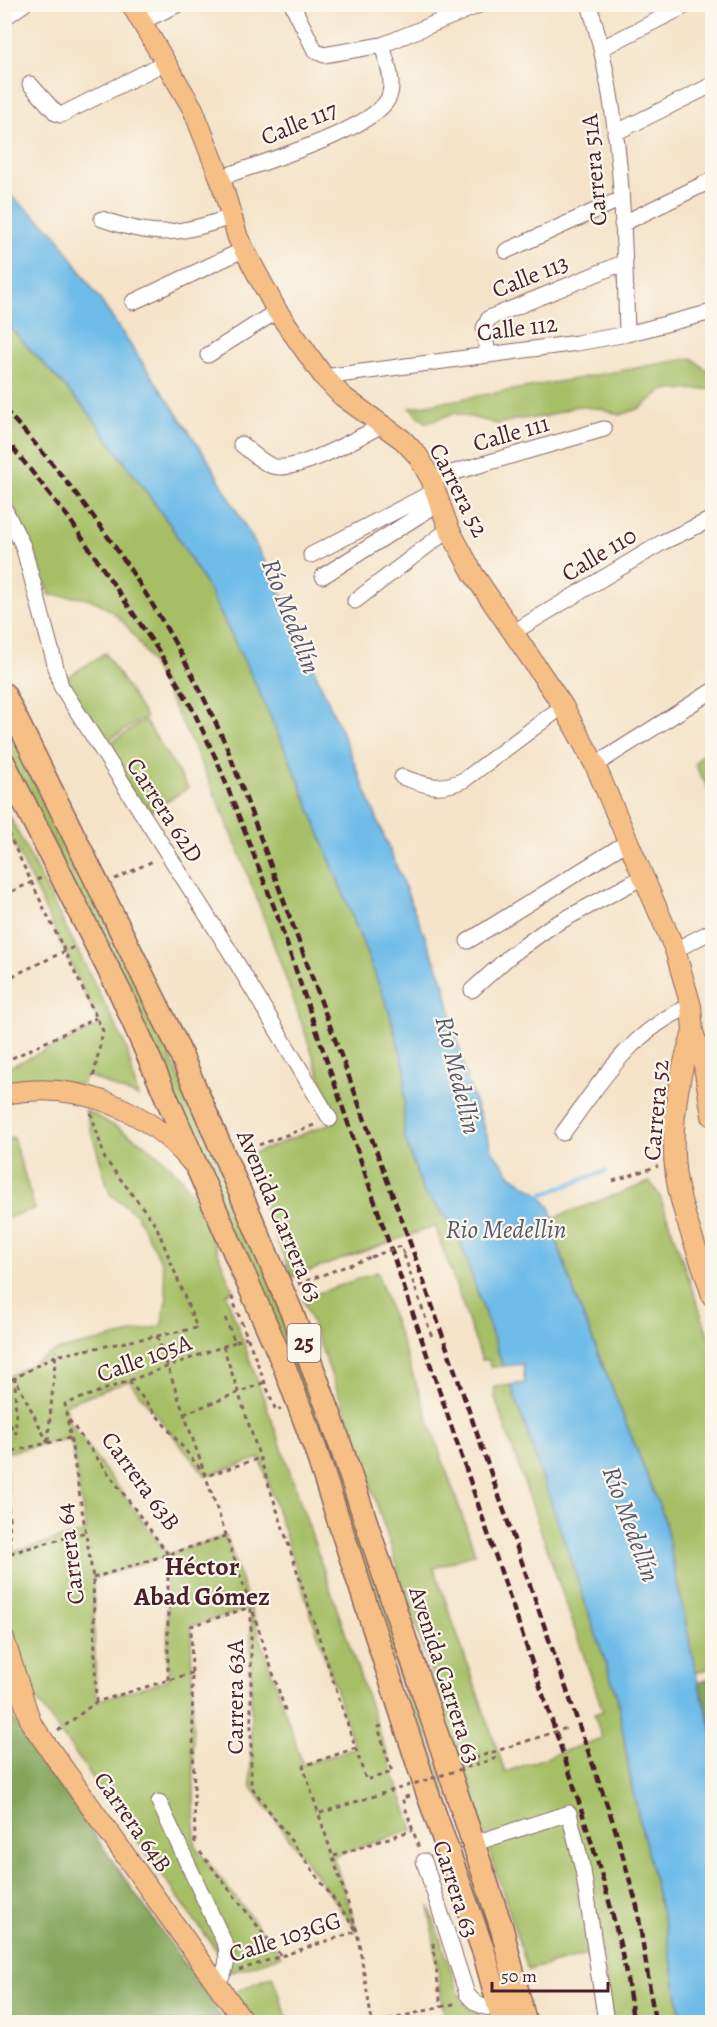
<svg xmlns="http://www.w3.org/2000/svg" width="717" height="2027" viewBox="0 0 717 2027" font-family="Alegreya,serif">
	<rect width="100%" height="100%" fill="#fbf7ec"/>
	<filter id="ink" filterUnits="userSpaceOnUse"><feTurbulence type="fractalNoise" baseFrequency=".0167" numOctaves="2"/><feDisplacementMap in="SourceGraphic" scale="12" xChannelSelector="R" yChannelSelector="G"/><feConvolveMatrix kernelMatrix="1 2 1 2 8 2 1 2 1" color-interpolation-filters="sRGB"/></filter>
	<filter id="wash" filterUnits="userSpaceOnUse"><feTurbulence type="fractalNoise" baseFrequency=".008" numOctaves="4" result="noise"/><feDisplacementMap in="SourceGraphic" scale="24" xChannelSelector="R" yChannelSelector="G"/><feGaussianBlur stdDeviation="1.35" result="paint"/><feColorMatrix in="noise" values="0 0 0 0 0 0 0 0 0 0 0 0 0 0 0 0 0 1.4 0 .05"/><feComposite in="paint" operator="in"/></filter>
	<g filter="url(#wash)">
		<rect width="100%" height="100%" fill="#f4e3c8"/>
		<path fill="#a6bf66" stroke="#786f48" stroke-width="1.5" fill-rule="evenodd" d="M5 322 89 413 171 526 209 590 255 683 297 776 389 1010 405 1070 404 1136 423 1191 455 1227 503 1366 490 1367 489 1360H482L435 1226 292 1277 245 1157 336 1121C286 981 241 837 172 704 157 675 142 639 117 616 91 594 82 598 50 595L5 485Z
			M712 354V389L663 390 640 408 620 415 602 409 576 406 545 417 518 419 498 424 454 413 426 423 410 408 692 358 707 371Z
			M105 653 146 717 103 743 63 680Z
			M4 713 128 962 275 1292 333 1447 509 1984 510 2022 370 1586 67 872 5 749Z
			M145 720 188 788 145 815 103 748Z
			M712 751V795L695 765 701 755Z
			M10 817 126 1046 138 1097 86 1075 82 1085 47 1081 5 1088V1069L100 1025 5 825V820Z
			M85 1110C125 1131 168 1153 192 1194 209 1224 220 1260 233 1291L226 1294 282 1449 413 1830 333 1856 357 1931 251 1786V1608L191 1626 195 1846 281 1956 232 1972 22 1679 5 1613 4 1379 56 1351 161 1326 167 1298 162 1263 136 1214 110 1194ZM129 1381 206 1476 260 1458 355 1748 303 1765 226 1536 167 1554 68 1420 66 1404ZM71 1438 86 1532 12 1552 5 1453ZM167 1555 168 1680 96 1701 93 1579Z
			M13 1137 35 1209 5 1218V1140Z
			M650 1182 660 1196 712 1346V1667L696 1673 664 1518 576 1298 554 1232 553 1218Z
			M377 1272 475 1553 434 1568 505 1772 602 1738 594 1714 603 1711 495 1398 494 1387 511 1385 617 1696 632 1788 667 1935 682 2022H613L602 1951 528 1970 359 1449 303 1299Z
			M429 1906 462 2002 488 2022H445Z
			M272 1976 289 2022H253L232 1993Z"/>
		<path fill="#84a65b" stroke="#676243" stroke-width="1.5" d="M712 1678V1729L698 1683Z
			M4 1706 5 1707 225 2022H5Z"/>
		<path fill="#70bce9" stroke="#5d6e8a" stroke-width="1.5" d="M5 191 54 232 207 458 273 576 339 726 444 983 467 1080 492 1150 511 1175 540 1195 551 1209 554 1232 576 1298 664 1518 698 1683 712 1729V2022H682L667 1935 632 1788 617 1696 511 1385 525 1383 523 1364 503 1366 455 1227 423 1191 404 1136 405 1070 389 1010 297 776 255 683 209 590 171 526 89 413 5 322Z"/>
		<g fill="none" stroke-linecap="round" stroke-linejoin="round">
			<path stroke="#70bce9" stroke-width="4.5" d="M535 1197 606 1171"/>
		</g>
	</g>
	<g filter="url(#ink)">
		<g fill="none" stroke-linecap="round" stroke-linejoin="round">
			<defs>
				<path id="minor" d="M292 4 315 51 324 55 382 45 482 4
					M589 4C622 110 624 224 627 334
					M4 18 24 4
					M143 21 179 4
					M602 48 689 4
					M30 84 56 113 61 115 166 62
					M615 133 712 85
					M220 178C256 164 371 131 388 99 396 83 386 60 382 45
					M102 219C156 238 178 235 231 217
					M622 224 712 180
					M506 251 621 199
					M133 302 243 250
					M208 355 277 311
					M488 355 484 328 489 318 625 262
					M324 377 577 343 627 334 712 312
					M241 444C250 451 261 462 272 466 296 474 360 437 382 425
					M431 479 604 429
					M4 508 23 546 61 686 229 950 330 1119
					M311 555 435 491
					M323 576 439 503
					M355 601 449 529
					M512 633 663 542 712 519
					M595 765 712 691
					M402 777C428 786 438 791 464 780L563 706
					M468 941 629 841
					M675 950 712 931
					M472 990 510 956 550 927 645 876
					M563 1133C600 1083 631 1030 691 1006
					M159 1802 226 1946C228 1961 227 1972 216 1983
					M472 1844 569 1813 583 1870 606 2022
					M424 1861 467 1994C476 2006 485 2009 500 2008"/>
				<path id="major" d="M131 4 193 109 220 178 238 238 277 311 324 377 342 396 403 440 418 456 431 479 449 529 474 575 563 706 595 765 675 950 691 1006 693 1032 703 1060 712 1116
					M693 1032C675 1084 666 1150 682 1204 690 1235 703 1265 712 1296
					M4 1094C75 1080 146 1107 192 1163
					M4 1639 31 1723 244 2022"/>
				<path id="highway" d="M4 694 175 1041 292 1313 332 1420 502 1929 525 2022
					M4 763 121 994 283 1363 315 1448 425 1786 484 1953 503 2022"/>
			</defs>
			<use href="#minor" stroke="#866462" stroke-width="17"/>
			<use href="#major" stroke="#866462" stroke-width="22"/>
			<use href="#highway" stroke="#866462" stroke-width="25"/>
			<path stroke="#866462" stroke-width="3" stroke-dasharray="4.5 4.5" stroke-linecap="butt" d="M4 825 103 1031 93 1079
				M115 879 155 860
				M4 895 41 878
				M4 980 76 946
				M4 1062 96 1018
				M242 1151 317 1124
				M613 1181 658 1166
				M404 1255 432 1337
				M298 1284 371 1257
				M234 1297 232 1298 276 1411 281 1409
				M225 1318 235 1342 247 1337
				M157 1336 251 1607V1786L357 1931
				M223 1346 366 1780 392 1772 378 1727 386 1725
				M129 1381 206 1476 260 1458
				M4 1384 55 1356 197 1328 156 1225 105 1159 91 1113
				M184 1414 265 1382
				M4 1417 16 1433 15 1378 48 1443
				M69 1420 168 1554V1680
				M48 1441 56 1351
				M4 1453 70 1438
				M5 1453 11 1553
				M4 1560 11 1553 86 1532
				M93 1578 226 1536
				M253 1612 286 1713
				M96 1702 93 1578 65 1404 235 1342
				M58 1731 96 1702 192 1673
				M356 1748 303 1766 357 1931 372 2022
				M466 1761 527 1741
				M409 1796 402 1798 419 1848
				M195 1843 191 1626 251 1607
				M200 1852 281 1956
				M334 1856 413 1830
				M433 1943 441 2007
				M239 1970 357 1931
				M380 2022 457 2003"/>
			<use href="#minor" stroke="#fff" stroke-width="15"/>
			<use href="#major" stroke="#f5bf86" stroke-width="20"/>
			<use href="#highway" stroke="#f5bf86" stroke-width="22"/>
			<path stroke="#4a1f2b" stroke-width="4.5" stroke-dasharray="9 4.5" stroke-linecap="butt" d="M4 409C98 510 173 624 228 750L407 1234 614 1825 637 1906 655 2022
				M4 437 68 517 160 653 193 710 218 763 276 912 572 1780C596 1858 625 1940 633 2022"/>
			<path stroke="#866462" stroke-width="3" stroke-dasharray="4.5 4.5" stroke-linecap="butt" d="M371 1257 401 1246 404 1255
				M527 1741 567 1728
				M320 1813 500 1757"/>
		</g>
	</g>
	<g text-anchor="middle" dominant-baseline="central" stroke-width="4.5" stroke-linejoin="round" paint-order="stroke">
		<rect fill="#fbf7ec" stroke="#7f6065" stroke-width="1.5" x="287.5" y="1324" width="33" height="38" rx="4.5"/>
		<g font-size="22" font-weight="bold" fill="#4a1f2b">
			<text x="304" y="1343">25</text>
		</g>
		<g font-size="24" fill="#4a1f2b" stroke="#fbf7ec">
			<text transform="translate(299 123) rotate(-22)">Calle 117</text>
			<text transform="translate(594 170) rotate(-95)">Carrera 51A</text>
			<text transform="translate(530 276) rotate(-22)">Calle 113</text>
			<text transform="translate(517 328) rotate(-7)">Calle 112</text>
			<text transform="translate(511 433) rotate(-16)">Calle 111</text>
			<text transform="translate(459 490) rotate(63)">Carrera 52</text>
			<text transform="translate(599 554) rotate(-31)">Calle 110</text>
			<text transform="translate(165 810) rotate(57)">Carrera 62D</text>
			<text transform="translate(656 1110) rotate(-85)">Carrera 52</text>
			<text transform="translate(280 1216) rotate(67)">Avenida Carrera 63</text>
			<text transform="translate(144 1358) rotate(-20)">Calle 105A</text>
			<text transform="translate(141 1481) rotate(54)">Carrera 63B</text>
			<text transform="translate(70 1554) rotate(-97)">Carrera 64</text>
			<text transform="translate(445 1675) rotate(72)">Avenida Carrera 63</text>
			<text transform="translate(235 1697) rotate(-90)">Carrera 63A</text>
			<text transform="translate(133 1822) rotate(55)">Carrera 64B</text>
			<text transform="translate(456 1889) rotate(72)">Carrera 63</text>
			<text transform="translate(285 1937) rotate(-18)">Calle 103GG</text>
		</g>
		<g font-size="26" font-style="italic" fill="#57566e" stroke="#fbf7ec">
			<text transform="translate(291 616) rotate(69)">Río Medellín</text>
			<text transform="translate(458 1075) rotate(76)">Río Medellín</text>
			<text x="506" y="1229">Rio Medellin</text>
			<text transform="translate(631 1524) rotate(70)">Río Medellín</text>
		</g>
		<g font-size="26" font-weight="bold" fill="#4a1f2b" stroke="#fbf7ec">
			<text x="202" y="1566">Héctor<tspan x="202" dy="30">Abad Gómez</tspan></text>
		</g>
	</g>
	<rect width="717" height="2027" fill="none" stroke="#fbf7ec" stroke-width="24"/>
	<path d="M492 1982v9h116v-9" fill="none" stroke="#4a1f2b" stroke-width="3"/>
	<text x="501" y="1982" font-size="18" fill="#4a1f2b" stroke="#fbf7ec" stroke-width="4.5" paint-order="stroke">50 m</text>
</svg>
